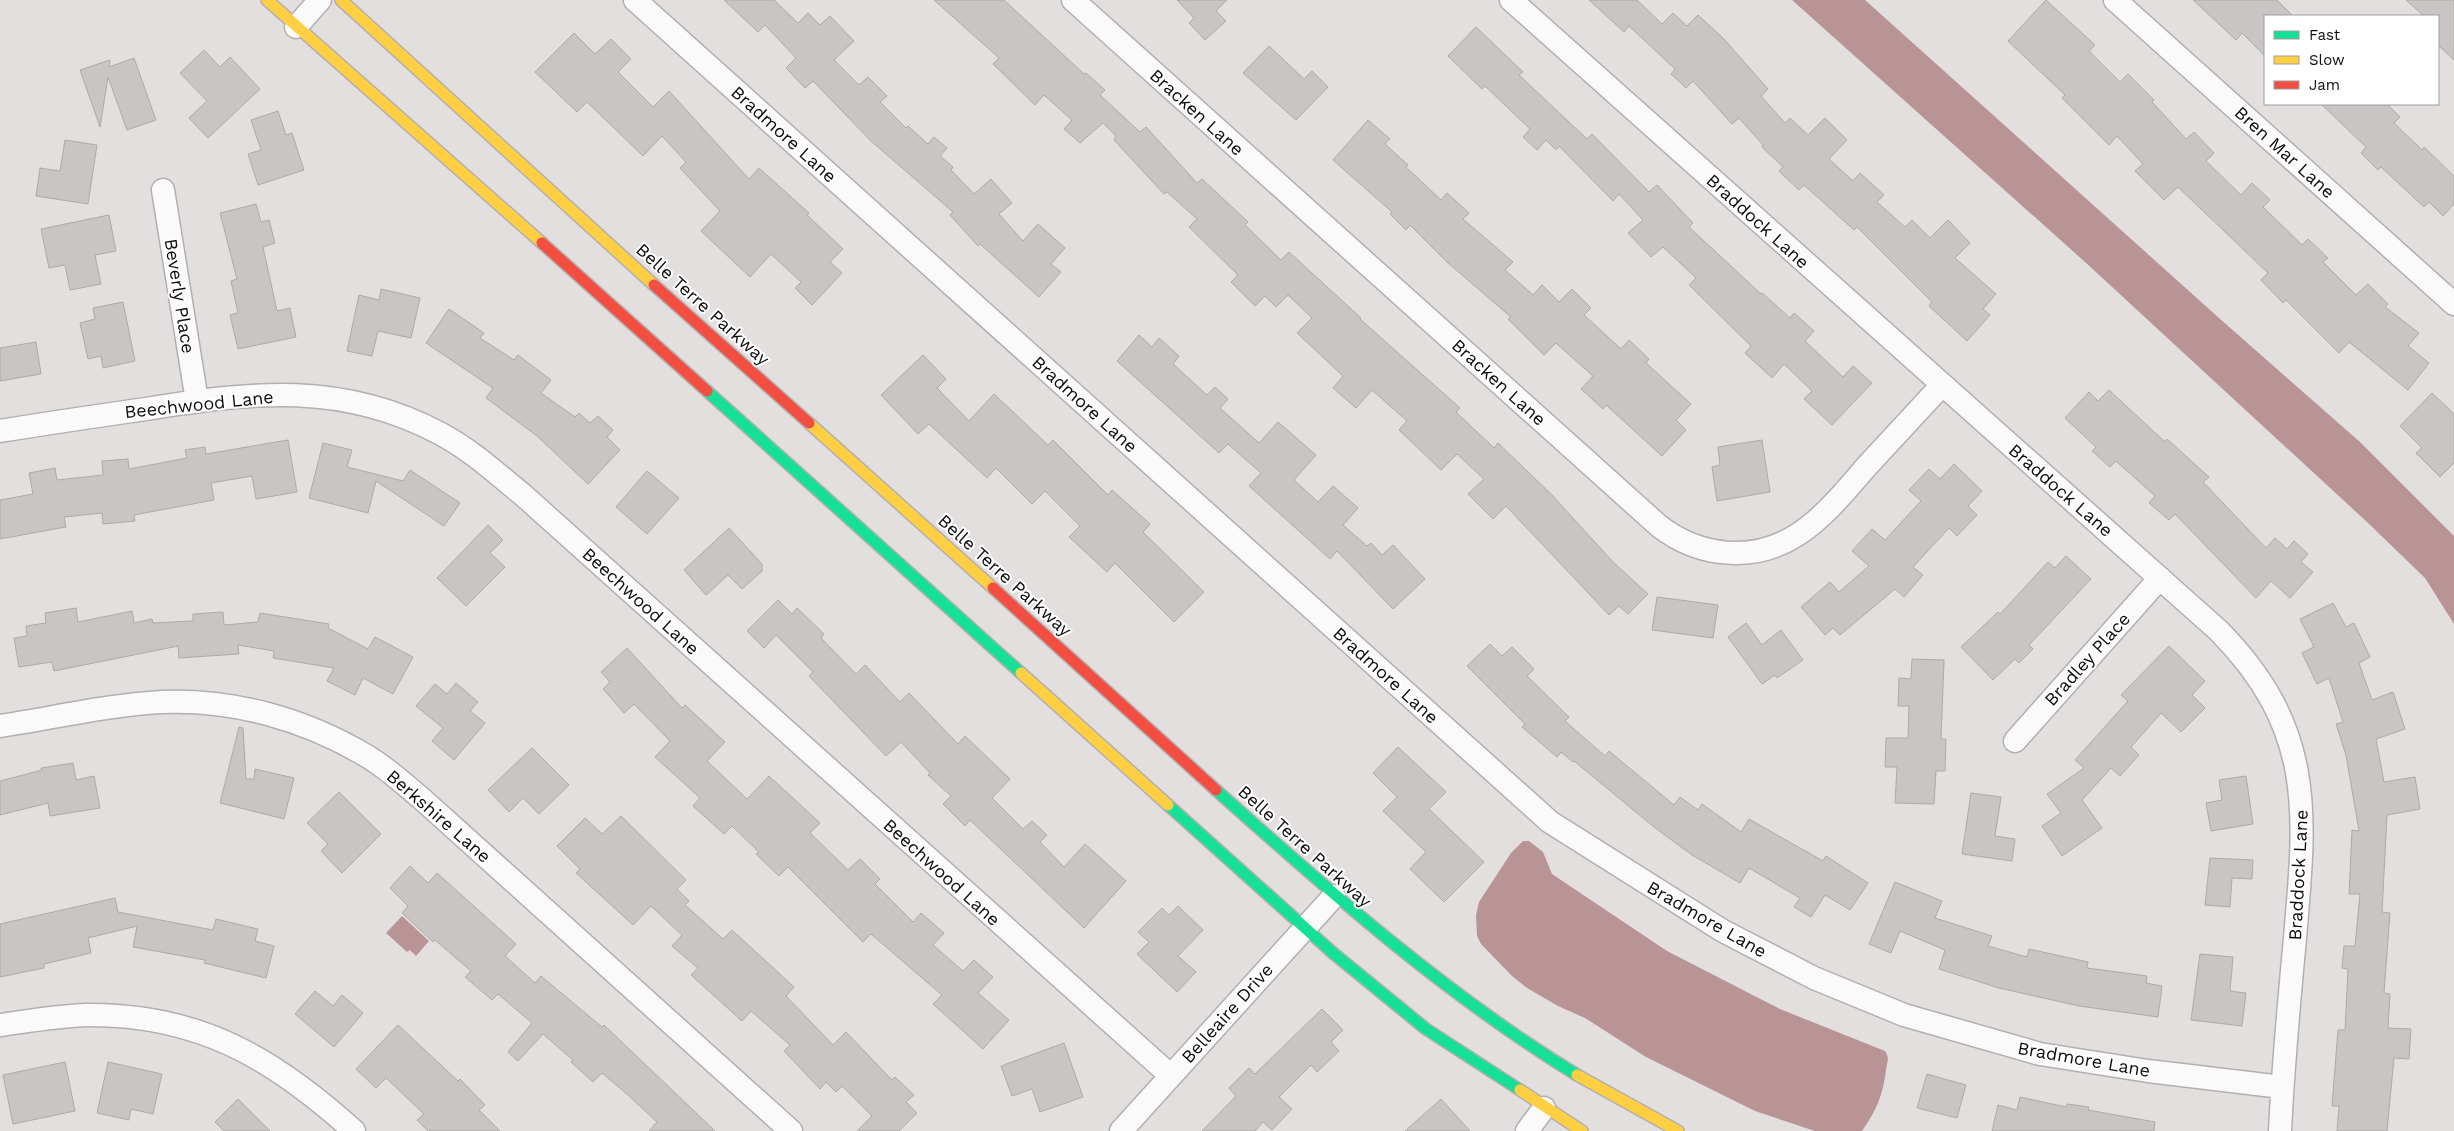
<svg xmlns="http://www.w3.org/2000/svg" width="2454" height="1131" viewBox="0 0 2454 1131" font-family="'Work Sans',sans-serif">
	<rect width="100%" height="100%" fill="#e4dfdf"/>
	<path fill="#b89496" d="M1792 0H1865L2219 318 2360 442 2454 536V624L2425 578 2367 522 2085 262Z
		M1523 841H1529L1543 852 1552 874 1667 951 1780 1009 1885 1051C1890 1058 1887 1062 1886 1070 1883 1094 1877 1110 1862 1131H1815L1755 1111 1646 1057 1585 1018 1558 1006 1527 988 1512 976 1481 944 1477 936 1476 915 1479 902 1511 853Z
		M402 916 429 941 416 956 410 950 407 952 386 933Z"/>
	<path fill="#c9c5c5" stroke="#adaaaa" d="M724 0H774L798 23 808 13 820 25 830 16 854 41 834 60 859 85 868 77 887 96 880 102 906 128 908 126 928 144 934 137 947 148 940 156 953 167 951 170 974 194 991 179 1012 203 999 214 1023 241 1038 224 1065 248 1051 264 1061 272 1039 297 980 244 978 246 950 215 953 212 871 141 813 81 805 88 786 68 796 58 765 25 758 32Z
		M934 0H1004L1084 74 1086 73 1105 90 1100 95 1140 132 1146 127 1197 183 1202 179 1248 222 1245 225 1281 260 1289 252 1361 318 1360 319 1460 408 1456 412 1494 448 1498 443 1552 495 1613 562 1648 594 1628 614 1619 606 1609 615 1506 506 1493 519 1468 494 1484 479 1457 454 1441 470 1399 430 1407 421 1372 390 1356 408 1333 388 1343 376 1297 333 1312 318 1288 295 1276 307 1265 296 1255 306 1231 282 1238 275 1189 227 1197 219 1167 192 1164 194 1114 140 1116 136 1103 123 1080 143 1064 129 1072 120 1044 95 1035 105 993 64 999 58Z
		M1177 0H1227L1216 11 1226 21 1205 40 1189 23 1194 18Z
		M1589 0H1637L1662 24 1673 13 1687 26 1698 15 1723 38 1768 89 1761 96 1785 123 1790 118 1808 135 1825 118 1847 140 1829 159 1853 181 1860 173 1884 195 1877 202 1905 227 1912 220 1930 238 1948 220 1970 243 1955 258 1996 294 1983 309 1990 315 1967 341 1929 306 1932 302 1857 227 1854 230 1804 185 1799 190 1779 171 1783 167 1762 147 1763 145 1739 118 1732 124 1693 81 1686 88 1671 74 1675 69 1629 26 1624 32Z
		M2046 0 2095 45 2089 51 2120 82 2128 74 2154 100 2152 102 2186 139 2194 132 2214 153 2206 161 2241 195 2252 183 2270 200 2263 207 2302 245 2308 239 2328 258 2323 262 2356 295 2368 284 2388 304 2385 307 2419 333 2408 346 2429 363 2408 390 2349 342 2339 353 2286 300 2283 303 2261 280 2268 273 2178 187 2164 200 2135 171 2143 164 2117 136 2109 145 2062 98 2065 95 2008 41Z
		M2193 0H2277L2293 16H2265V56L2242 33 2236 40Z
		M2406 0H2454V60L2438 45V16H2424Z
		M1476 27 1523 72 1519 75 1587 139 1592 134 1649 192 1657 185 1693 223 1689 227 1761 294 1762 293 1790 318 1794 313 1814 331 1805 341 1843 377 1853 366 1872 383 1832 425 1804 399 1812 391 1784 364 1772 378 1745 353 1751 346 1689 285 1696 278 1663 247 1651 257 1628 233 1643 220 1619 194 1613 201 1559 146 1556 150 1546 140 1537 150 1523 137 1530 129 1485 86 1482 89 1448 56Z
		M574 33 595 54 611 39 631 59 618 72 653 107 669 91 749 179 759 168 809 213 807 215 843 249 830 262 842 273 812 305 795 288 801 282 771 254 750 277 701 231 720 211 680 168 686 162 662 136 643 156 587 102 577 112 535 72Z
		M1269 46 1304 79 1312 71 1328 87 1296 120 1243 73Z
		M204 50 220 67 230 57 260 89 208 138 189 118 207 101 180 73Z
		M134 58 156 120 127 130 108 77 100 127 80 70 110 60 109 67Z
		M2321 104H2387L2400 117 2394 123 2422 150 2424 147 2454 176V204L2443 216 2429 202 2424 207 2381 167 2378 170 2361 153 2366 147Z
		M278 111 286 135 292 133 304 170 258 185 248 154 261 150 251 120Z
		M1368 120 1390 139 1385 144 1408 165 1406 167 1441 200 1447 193 1469 213 1463 219 1513 262 1505 270 1533 295 1542 285 1559 302 1572 289 1591 308 1584 315 1621 349 1629 340 1649 359 1646 363 1691 404 1676 420 1686 430 1662 456 1606 405 1603 409 1581 389 1593 376 1556 343 1544 355 1508 319 1511 317 1448 263 1410 225 1406 230 1390 214 1392 212 1333 160Z
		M65 140 97 145 88 204 36 196 40 168 60 171Z
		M256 204 261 222 269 220 275 243 263 247 277 311 290 308 296 337 238 349 230 315 238 313 231 281 237 279 220 213Z
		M109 215 116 251 95 255 101 284 70 290 65 265 49 268 41 229Z
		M381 289 420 298 411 338 378 331 372 356 347 351 359 295 379 300Z
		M123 302 135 361 103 368 101 356 88 359 80 323 95 319 93 308Z
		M449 309 484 333 480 338 514 360 518 355 551 380 541 393 575 417 579 413 590 423 598 416 613 430 607 437 620 450 588 484 537 436 486 398 493 388 426 343Z
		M1139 335 1152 347 1159 338 1179 356 1173 364 1207 395 1215 387 1228 399 1220 408 1259 443 1278 422 1316 455 1294 480 1318 502 1333 486 1358 508 1343 525 1367 546 1371 543 1382 555 1393 545 1425 579 1393 609 1337 551 1330 559 1249 486 1261 473 1228 444 1219 453 1117 361Z
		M36 342 41 374 0 381V348Z
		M923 355 946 379 937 388 969 421 994 394 1048 445 1053 440 1108 495 1112 490 1150 524 1143 532 1204 592 1174 622 1115 563 1107 572 1069 537 1080 526 1045 491 1032 504 996 468 987 478 929 424 918 434 881 395Z
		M2109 390 2165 442 2167 439 2209 477 2203 482 2266 548 2275 538 2287 549 2294 541 2308 554 2301 562 2313 572 2290 598 2271 581 2256 598 2175 514 2169 520 2149 503 2155 496 2116 461 2110 467 2092 451 2096 447 2065 418 2089 392 2098 401Z
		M2432 393 2454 414V463L2440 477 2416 453 2422 448 2400 426Z
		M288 440 297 492 256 499 252 476 211 483 214 500 134 515 135 521 103 524 102 513 64 517 66 527 0 539V500L33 494 29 473 55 468 57 480 103 475 102 461 128 459 129 469 187 458 185 450 205 447 206 454Z
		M1762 440 1770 492 1717 501 1712 467 1720 465 1718 447Z
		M323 443 352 450 347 467 403 481 410 470 460 503 444 526 376 481 368 513 309 498Z
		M1954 464 1982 491 1968 506 1977 515 1957 536 1949 528 1913 567 1923 575 1904 597 1895 589 1840 635 1833 628 1825 635 1801 607 1830 582 1839 592 1869 566 1852 551 1872 529 1885 540 1921 501 1909 490 1929 469 1940 479Z
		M647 471 679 498 647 534 616 507Z
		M488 525 503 540 490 553 505 567 466 606 437 578Z
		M729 528 762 564V571L742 589 728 575 706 595 684 570Z
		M2066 556 2091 579 2029 645 2033 649 2019 663 2015 659 1993 680 1961 647 1998 612 2000 614 2048 562 2055 568Z
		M1657 597 1718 605 1713 638 1652 630Z
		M778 600 792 614 797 608 824 634 821 638 856 674 865 665 900 702 909 693 958 744 965 736 1010 779 992 798 1023 829 1032 821 1047 835 1040 842 1064 867 1085 844 1126 881 1084 928 970 820 965 826 943 804 951 796 928 775 930 773 901 742 886 756 809 676 813 672 776 635 764 648 747 631Z
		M2333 603 2346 627 2354 623 2370 657 2359 663 2372 700 2393 692 2405 729 2376 739 2384 782 2415 777 2420 809 2387 815 2382 912 2390 913 2384 993 2390 994 2388 1028 2411 1029 2409 1059 2394 1058 2387 1131H2337L2339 1106H2332L2338 1030H2345L2348 969 2342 968 2344 946H2355L2360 894H2349L2352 830 2359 831 2346 755 2336 724 2343 722 2329 678 2317 684 2302 653 2314 647 2300 619Z
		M76 608 78 622 132 611 134 623 152 619 153 623 193 621V614L223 612 224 625 258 622 260 613 329 624 328 628 368 649 375 637 413 657 393 694 363 678 355 695 327 681 334 668 273 658 274 651 238 645 239 654 179 658 178 646 54 671 52 662 19 667 14 638 27 636 26 626 46 623 45 613Z
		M1746 623 1762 645 1781 630 1803 660 1777 678 1775 675 1762 684 1728 637Z
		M1490 644 1502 656 1512 647 1534 669 1527 676 1569 717 1565 721 1605 756 1609 751 1674 805 1680 797 1698 810 1702 804 1741 832 1749 819 1823 861 1826 856 1868 883 1850 910 1825 895 1811 917 1794 907 1800 898 1749 868 1740 883 1692 855 1654 827 1574 761 1573 762 1561 752 1557 757 1522 727 1525 724 1467 666Z
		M2169 646 2205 681 2192 695 2205 708 2181 732 2161 713 2131 747 2139 755 2120 776 2111 768 2082 800 2102 828 2062 856 2042 826 2061 813 2047 794 2084 768 2075 760 2128 701 2121 695Z
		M627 648 682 708 685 705 725 742 707 761 747 799 769 776 820 823 810 833 848 870 860 859 880 879 875 884 913 922 921 913 944 933 933 945 963 971 974 960 993 977 978 993 1009 1020 983 1049 933 1004 942 995 871 934 863 942 788 867 779 876 756 854 759 852 732 826 724 834 693 806 700 798 655 757 670 741 634 704 624 713 603 689 610 682 601 672Z
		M1912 659 1944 660 1941 739H1946L1945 771H1936L1934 804 1895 803 1897 767H1885L1886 738H1908L1909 706H1898L1899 678 1911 679Z
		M456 683 478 702 470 711 485 723 454 760 432 741 443 728 416 706 435 684 447 694Z
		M239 727 243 728 246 779H254L255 769 294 778 284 819 220 803Z
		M1398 747 1446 792 1429 809 1484 862 1444 902 1410 869 1426 852 1383 811 1397 797 1373 773Z
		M532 748 569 785 539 814 523 798 509 812 488 790Z
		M73 763 76 780 94 776 100 808 50 816 48 803 0 815V781L42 770 41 768Z
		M2246 776 2253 824 2211 831 2206 803 2222 800 2219 780Z
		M339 792 381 834 342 873 321 851 328 844 307 823Z
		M1971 793 2001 797 1995 836 2015 839 2012 861 1962 854Z
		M621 816 686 880 677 889 689 901 685 905 723 939 732 930 794 987 786 996 833 1045 846 1032 892 1080 895 1077 914 1095 906 1102 917 1113 899 1131H857L872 1116 842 1086 836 1092 826 1082 820 1089 784 1051 790 1045 751 1011 742 1021 691 975 698 968 672 946 682 935 651 906 633 925 576 873 580 869 557 846 585 818 602 834Z
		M2210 858 2253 860 2252 879 2232 878 2230 907 2205 905Z
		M410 866 428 883 437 873 516 944 505 956 535 983 541 976 602 1027 604 1025 715 1131H649L657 1122 628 1095 602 1073 593 1082 571 1062 573 1060 543 1034 518 1061 508 1052 532 1023 498 994 492 1000 465 977 471 971 435 940 433 942 402 913 408 906 390 888Z
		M1895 882 1942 901 1935 918 1992 936 1988 946 2027 957 2029 949 2088 962 2087 968 2147 976 2146 983 2162 986 2158 1017 2079 1006 1999 988 1939 969 1945 950 1900 931 1891 953 1869 944Z
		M115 898 118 912 213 930 216 919 258 929 255 941 274 946 266 978 204 963 205 960 133 947 137 926 88 938 91 953 44 964V968L0 977V924Z
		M1178 906 1203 930 1178 956 1196 972 1177 992 1137 954 1149 942 1138 932 1162 908 1169 915Z
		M2200 954 2233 957 2230 991 2246 993 2242 1026 2191 1020Z
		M315 991 333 1006 342 995 363 1013 334 1047 295 1014Z
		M1322 1009 1343 1030 1331 1042 1339 1051 1317 1072 1311 1065 1279 1097 1292 1109 1272 1130 1263 1122 1255 1131H1202L1236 1096 1229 1088 1249 1068 1255 1074Z
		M398 1025 458 1081 460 1079 485 1105 479 1110 500 1131H428L417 1120 424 1114 386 1078 376 1088 356 1069Z
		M1064 1043 1083 1097 1040 1112 1032 1089 1012 1096 1001 1066Z
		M65 1062 75 1111 13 1124 3 1075Z
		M108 1062 162 1074 153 1114 131 1109 129 1120 97 1113Z
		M1927 1074 1966 1085 1957 1118 1917 1108Z
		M2020 1097 2066 1107 2067 1104 2089 1107 2088 1110 2155 1122 2154 1131H1992L1998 1105 2017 1110Z
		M238 1099 270 1131H224L215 1122Z
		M1441 1099 1470 1131H1405Z"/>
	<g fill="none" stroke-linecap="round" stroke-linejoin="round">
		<defs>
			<path id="street" d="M635 0 1550 822 1723 931 1814 978 1904 1015 2040 1054 2148 1071 2282 1087
				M1073 0 1659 526C1699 557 1753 563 1797 535 1824 518 1846 490 1867 466 1892 439 1917 412 1942 385
				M1511 0 2219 631C2315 729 2306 811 2295 938 2289 1002 2283 1066 2280 1131
				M2115 0 2454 304
				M296 27 320 0
				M163 190 197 401
				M0 431C49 423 97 416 146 409 252 392 342 381 441 434 471 450 496 473 523 495L1171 1076
				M0 726C53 718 108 705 162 702 233 699 304 719 365 755 386 767 404 784 422 799L791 1131
				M2015 741 2160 578
				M0 1025C29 1021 57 1016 87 1015 199 1014 273 1058 354 1131
				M1121 1131 1334 896
				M1527 1131 1544 1108"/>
			<path id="fast" d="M707 391 1021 673
				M1216 790C1331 893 1445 994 1577 1075
				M1168 805 1333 953 1426 1029 1520 1090"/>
			<path id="slow" d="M267 0 542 243
				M341 0 654 285
				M809 423 993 588
				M1021 673 1168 805
				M1577 1075 1678 1131
				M1520 1090 1582 1131"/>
			<path id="jam" d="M542 243 707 391
				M654 285 809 423
				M993 588 1216 790"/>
		</defs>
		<use href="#street" stroke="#b3afaf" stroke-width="25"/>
		<use href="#fast" stroke="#b3afaf" stroke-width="14"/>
		<use href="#slow" stroke="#b3afaf" stroke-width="14"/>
		<use href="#jam" stroke="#b3afaf" stroke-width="14"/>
		<use href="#street" stroke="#fbfafa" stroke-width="22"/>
		<use href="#fast" stroke="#16e098" stroke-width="11"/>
		<use href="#slow" stroke="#ffcf43" stroke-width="11"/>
		<use href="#jam" stroke="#f24e42" stroke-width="11"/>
	</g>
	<g text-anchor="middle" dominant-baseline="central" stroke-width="4" stroke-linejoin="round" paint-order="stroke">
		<g font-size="18" fill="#0d0b0b" stroke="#fff">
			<text transform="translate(1197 112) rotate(42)">Bracken Lane</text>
			<text transform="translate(784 134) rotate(42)">Bradmore Lane</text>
			<text transform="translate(2285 152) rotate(42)">Bren Mar Lane</text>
			<text transform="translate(1758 221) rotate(42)">Braddock Lane</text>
			<text transform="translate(180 296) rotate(81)">Beverly Place</text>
			<text transform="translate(703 304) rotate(42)">Belle Terre Parkway</text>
			<text transform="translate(1499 382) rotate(42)">Bracken Lane</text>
			<text transform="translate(199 404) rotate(-6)">Beechwood Lane</text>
			<text transform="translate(1085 404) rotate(42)">Bradmore Lane</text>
			<text transform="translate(2061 490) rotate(41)">Braddock Lane</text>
			<text transform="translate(1005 575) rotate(42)">Belle Terre Parkway</text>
			<text transform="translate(641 601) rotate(42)">Beechwood Lane</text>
			<text transform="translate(2087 659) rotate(-48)">Bradley Place</text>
			<text transform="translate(1386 675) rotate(42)">Bradmore Lane</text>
			<text transform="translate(439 816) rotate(41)">Berkshire Lane</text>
			<text transform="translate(1305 846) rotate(42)">Belle Terre Parkway</text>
			<text transform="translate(942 872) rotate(42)">Beechwood Lane</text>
			<text transform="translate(2298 875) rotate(-87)">Braddock Lane</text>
			<text transform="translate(1707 919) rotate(30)">Bradmore Lane</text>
			<text transform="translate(1227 1013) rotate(-48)">Belleaire Drive</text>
			<text transform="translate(2084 1059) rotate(10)">Bradmore Lane</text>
		</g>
	</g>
	<rect x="2264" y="15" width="175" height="90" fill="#ffffff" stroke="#9e9d9d"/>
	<rect x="2274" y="31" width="25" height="8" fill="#16e098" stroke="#9e9d9d"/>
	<text x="2309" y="40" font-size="15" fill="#0d0b0b">Fast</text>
	<rect x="2274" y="56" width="25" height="8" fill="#ffcf43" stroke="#9e9d9d"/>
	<text x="2309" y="65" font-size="15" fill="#0d0b0b">Slow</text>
	<rect x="2274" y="81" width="25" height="8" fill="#f24e42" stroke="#9e9d9d"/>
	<text x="2309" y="90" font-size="15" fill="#0d0b0b">Jam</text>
</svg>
